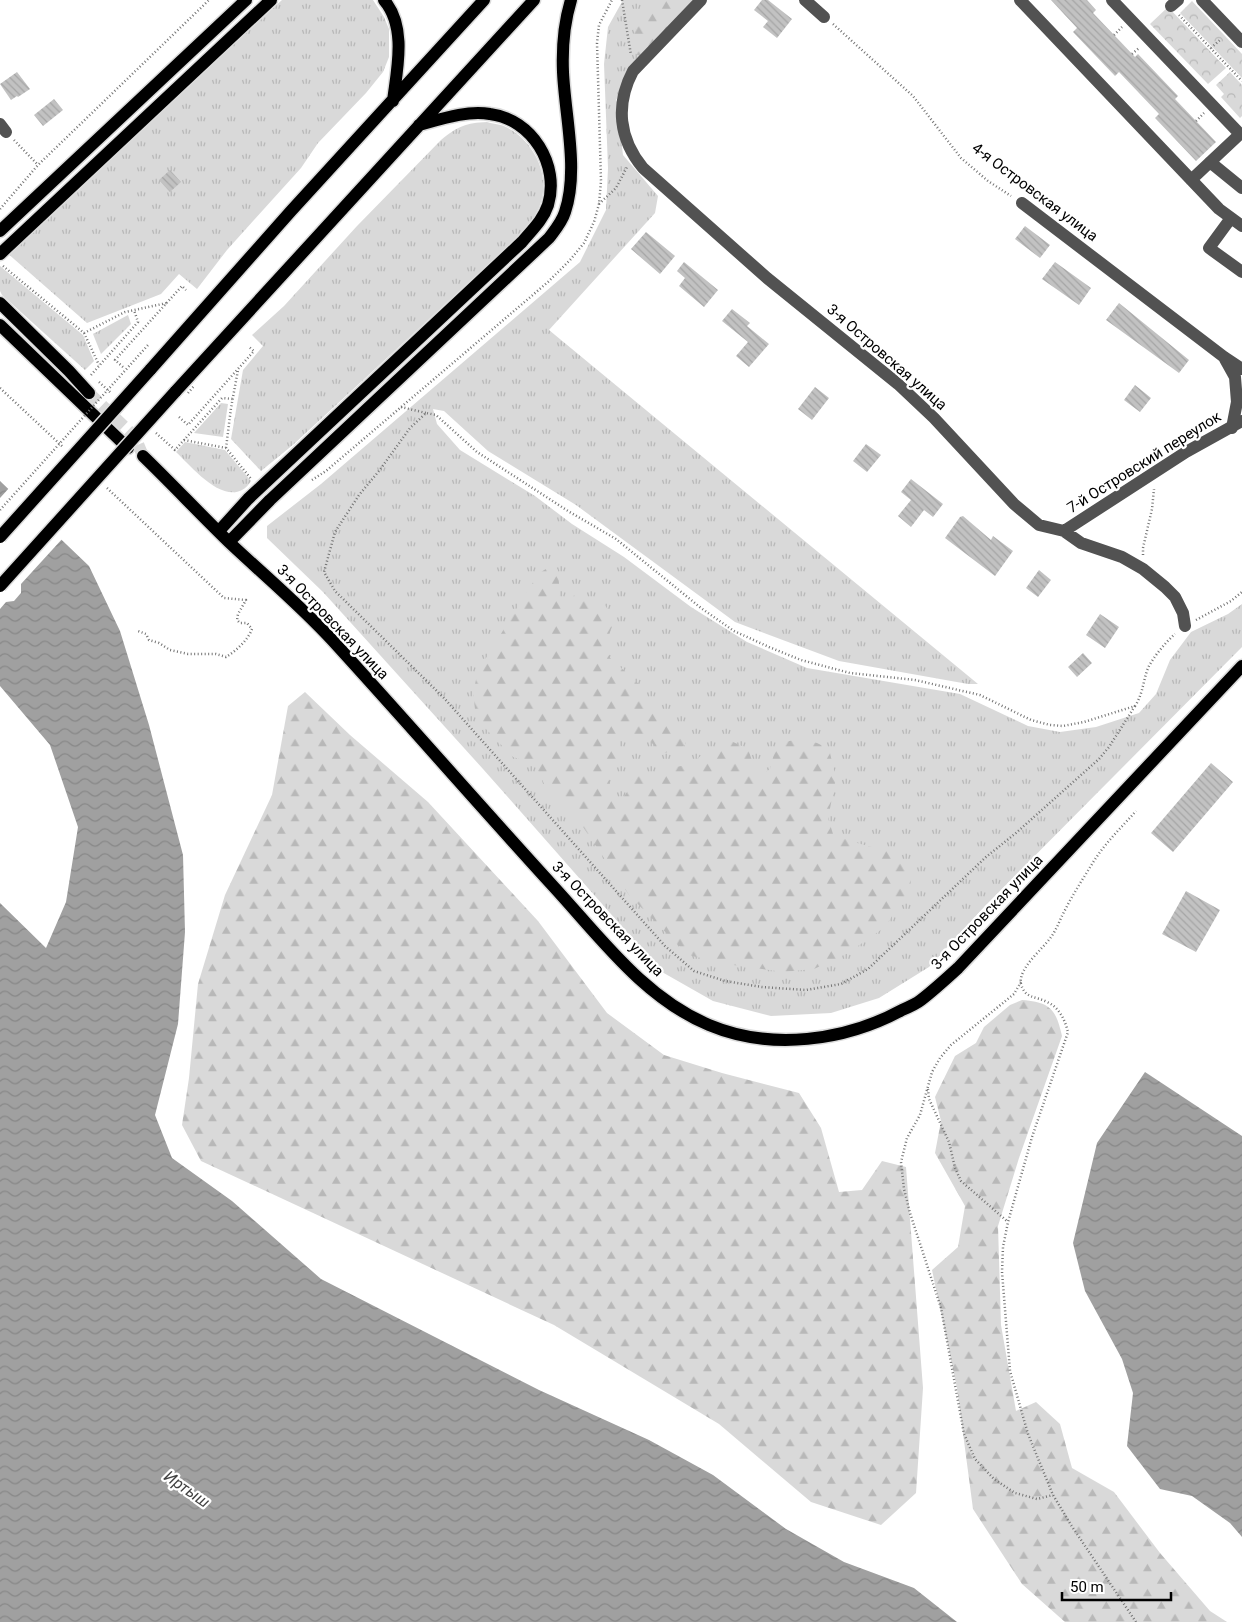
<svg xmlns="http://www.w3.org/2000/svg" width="1242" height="1622" viewBox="0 0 1242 1622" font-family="Roboto,sans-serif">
	<defs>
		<pattern id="grass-tufts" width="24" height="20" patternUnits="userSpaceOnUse" patternTransform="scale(1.25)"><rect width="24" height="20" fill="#d9d9d9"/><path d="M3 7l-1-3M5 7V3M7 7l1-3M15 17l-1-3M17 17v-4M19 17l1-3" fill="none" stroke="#b8b8b8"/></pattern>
		<pattern id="forest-firs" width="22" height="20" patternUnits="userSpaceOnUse" patternTransform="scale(1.25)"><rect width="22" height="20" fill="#d9d9d9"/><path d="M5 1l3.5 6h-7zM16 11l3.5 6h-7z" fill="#b8b8b8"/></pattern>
		<pattern id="park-crowns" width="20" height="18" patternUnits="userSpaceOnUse" patternTransform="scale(1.25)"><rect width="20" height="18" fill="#d9d9d9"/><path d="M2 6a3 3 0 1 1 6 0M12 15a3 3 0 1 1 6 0" fill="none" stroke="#b8b8b8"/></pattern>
		<pattern id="water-waves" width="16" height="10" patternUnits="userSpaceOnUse" patternTransform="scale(1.25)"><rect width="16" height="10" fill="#a0a0a0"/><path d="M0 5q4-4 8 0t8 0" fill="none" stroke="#888"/></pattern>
		<pattern id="building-back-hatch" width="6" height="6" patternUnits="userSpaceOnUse" patternTransform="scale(1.25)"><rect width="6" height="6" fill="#c2c2c2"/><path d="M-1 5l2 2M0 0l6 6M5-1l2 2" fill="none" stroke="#a5a5a5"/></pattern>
	</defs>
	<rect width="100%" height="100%" fill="#fff"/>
	<path fill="url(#grass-tufts)" d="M282 0H373L384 17 389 29V57L383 72 366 93 318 143 301 168 227 250 197 289 179 274 161 294 87 323 6 252Z
		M623 0H695L651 49 616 100 623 155 658 196 655 213 549 330 978 684H968L839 661 735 622 576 505 488 451 444 411 433 409 437 424 460 450 535 496 572 524 624 557 691 607 747 642 807 668 960 694 1028 726 1060 732 1096 727 1139 713 1156 694 1170 660 1191 632 1228 614 1242 604V647L985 906 929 967 879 998 831 1013 771 1016 713 1001 662 972 483 769 323 592 267 538V526L321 484 580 262 606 210 608 168 604 64 608 27Z
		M487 122C493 124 501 124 506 127 534 141 551 175 540 205 536 216 528 225 521 234L294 444 261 471 231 439 243 370 263 346 252 335 284 306 357 226 441 140C458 126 466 123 487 122Z
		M0 266 83 335 94 361 85 370 2 295 0 291Z
		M128 315 131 324 101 354 93 334Z
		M221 403 228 404 223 437 194 433Z
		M185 442 225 450 251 481C249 484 246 488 242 490 220 502 190 465 176 452Z"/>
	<path fill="url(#forest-firs)" d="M662 0H698L644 56 637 55C623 33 646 13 662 0Z
		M552 565 558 570 561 611H569L574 595 582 594 604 604 609 611 612 627 605 642 609 657 641 686 650 711 673 723 686 736 685 745 678 750 664 753 657 749 646 736 619 739 622 757 617 763 610 766 607 774 614 798H623L627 792 633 778 641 774 649 786 655 779 657 772 665 768 691 765C703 752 714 746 731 741L748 749 756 772 763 774 770 769 776 746 784 742 800 739 817 743 825 747 830 753 836 779 828 818 833 834 850 841 897 854 910 866 911 882 908 891 885 927 848 953 814 969 783 972 733 965 692 956 685 952 629 895 577 818 545 786 535 764 513 757 485 728 475 709 473 693 478 671 538 574Z
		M305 692 350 735 428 802 538 921 607 1013 664 1055 722 1073 799 1093 821 1128 839 1192 862 1190 882 1161 906 1167 923 1388 916 1493 881 1525 811 1502 719 1424 554 1325 201 1161 182 1125 189 1078 198 984 225 895 272 795 288 706Z
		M1022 1000C1051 1002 1056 1010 1062 1036L1019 1158 998 1226 1001 1325 1016 1411 1036 1402 1060 1424 1072 1468 1114 1492 1160 1553 1210 1611 1227 1622H1065L1022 1584 973 1509 957 1388 932 1270 958 1247 965 1206 935 1153 941 1121 935 1097 955 1056 976 1043 984 1027 1010 1005Z"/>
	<path fill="url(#park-crowns)" d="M1192 1 1242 54V78L1180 13Z
		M1168 7 1226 68 1208 84 1150 24Z
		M1230 72 1242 85V116L1240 118 1221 97 1224 94 1216 85Z"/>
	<path fill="url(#water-waves)" d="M0 481 89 566 120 631 149 725 183 855 185 932 178 1024 155 1115 172 1158 232 1201 321 1279 539 1390 649 1440 713 1475 786 1529 844 1562 914 1588 957 1622H0V903L46 948 66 902 78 827 50 745 0 686Z
		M1145 1072 1242 1136V1537L1230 1523 1192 1496 1160 1489 1127 1446 1133 1393 1122 1359 1085 1291 1073 1243 1097 1143Z"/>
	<path fill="#fff" d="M10 487 63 538 21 584V593L14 601 6 602 0 609V498Z"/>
	<path fill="url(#building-back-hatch)" d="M762 0H768L792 19 777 38 763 27 768 21 754 10Z
		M1051 0H1087L1096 10 1093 13 1135 57 1138 54 1178 96 1175 99 1216 142 1196 161 1155 118 1159 114 1119 72 1115 76 1073 32 1077 28Z
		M17 72 30 89 18 97 17 96 11 100 0 84Z
		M54 99 63 110 43 126 34 115Z
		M170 170 181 182 170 192 159 180Z
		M1025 226 1050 245 1040 258 1015 239Z
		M646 232 675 256 660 274 631 249Z
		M684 262 718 290 704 307 679 286 685 278 677 271Z
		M1055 262 1091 288 1079 305 1042 279Z
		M1119 303 1189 360 1179 373 1106 320Z
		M732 309 750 323 747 326 769 344 749 367 736 356 748 342 722 321Z
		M1135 385 1151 398 1140 412 1124 400Z
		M815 387 829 398 812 420 798 409Z
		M866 444 881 455 867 472 853 461Z
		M911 479 943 504 933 517 924 510 911 527 898 516 911 500 901 492Z
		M963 516 991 540 993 536 1013 551 995 576 945 538 960 517Z
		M1039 570 1051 580 1038 597 1026 588Z
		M1100 614 1119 627 1105 648 1086 635Z
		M1083 653 1092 663 1077 677 1068 667Z
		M1211 763 1233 782 1173 852 1151 833Z
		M1186 891 1220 910 1196 952 1162 934Z"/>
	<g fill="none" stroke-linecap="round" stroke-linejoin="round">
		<path stroke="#d9d9d9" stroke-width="12" stroke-dasharray="12 6" stroke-linecap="butt" d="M89 393 135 437 143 456"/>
		<defs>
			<path id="major" d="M384 0C407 27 397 69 393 101
				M0 231 246 0
				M0 254 271 0
				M0 303 69 371 89 393
				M0 325 128 448
				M150 370 291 211 484 0
				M175 392 534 0
				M143 456C173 485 201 515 231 544 265 576 301 606 333 641 407 722 479 805 553 886 600 937 644 998 709 1025 771 1051 845 1041 902 1010 909 1007 916 1004 921 1000 934 990 946 979 958 968L1242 666
				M219 531 248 499 522 242C532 230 543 220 548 205 560 165 532 119 490 114 467 110 441 119 419 125
				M229 542 270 500 549 238C555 230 562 222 565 212 579 170 565 116 563 72 562 48 564 23 571 0"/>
		</defs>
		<use href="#major" stroke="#dbdbdb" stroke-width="15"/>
		<path stroke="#747474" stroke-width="2.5" stroke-dasharray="1 2.5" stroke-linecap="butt" d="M622 0 631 55
			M1179 15 1242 81
			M833 24 913 96 961 158 988 181 1011 196
			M1114 35 1122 27
			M1211 48 1221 39
			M1132 54 1139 48
			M1196 121 1204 113
			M14 140 38 165
			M599 204 616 188 627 167
			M0 209 38 165 209 0
			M3 266 84 333 125 312 167 303
			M84 333 99 365
			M123 367 115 360 182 286 186 290
			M91 375 138 322 134 310
			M99 382 111 393
			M0 388 63 447
			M401 407 426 413
			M179 417 188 425 254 351 248 346
			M156 433 175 450 222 398 233 399
			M184 440 226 448 252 480
			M226 448 231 408 238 370
			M312 480 326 471 548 282 570 260 584 243 594 222 599 204 601 181 597 43 599 25 612 0
			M107 488 224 598 246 600 238 614 237 620 240 623H247L252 629C248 640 236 651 226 657L216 654H188L170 650 159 643 149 640 146 634 138 631
			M1143 555V548L1152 509 1154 489
			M1196 620 1231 601 1242 592
			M1135 706 1109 747 1099 759 1016 833 986 857 868 969 841 984 806 990 762 987 725 981 694 971 665 946 444 698 335 591 324 572 335 532 359 495 379 471 410 428 426 413 436 415 477 452 568 511 616 539 701 608 734 631 769 647 801 660 850 673 915 680 980 695 1031 720 1050 725 1063 726 1084 722 1135 706C1143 694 1143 681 1148 668 1154 656 1165 643 1175 634
			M1021 982 1014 994 951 1045 940 1058 932 1072 920 1115 907 1138 901 1162 904 1189 910 1213 941 1308 964 1434 975 1459 994 1479 1015 1493 1037 1499 1053 1495
			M928 1089 929 1099 949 1142 955 1168 961 1181 1008 1222
			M1136 1622 1071 1525 1053 1495 1028 1434 1010 1371 1002 1272 1003 1247 1008 1222 1032 1137 1068 1032C1065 1020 1059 1007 1047 1002 1036 996 1025 999 1021 984 1018 968 1043 949 1051 937 1057 929 1060 919 1065 910 1073 894 1083 879 1092 864 1104 844 1121 828 1136 811"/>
		<path stroke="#525252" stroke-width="12" d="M701 0 633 71C615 105 619 139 643 168L767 278 898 384 934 418 1014 504 1039 525 1064 531 1081 543 1122 557 1143 569 1165 587 1175 597 1183 613 1185 626
			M805 0 824 17
			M1020 0 1219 209 1242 226
			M1112 0 1240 134 1191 180
			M1202 0 1242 42
			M1171 6 1178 0
			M0 124 6 132
			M1210 162 1242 188
			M1022 203 1224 357 1242 369
			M1231 218 1209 248 1242 272
			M1225 359 1235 377 1237 402 1232 428
			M1064 531 1186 452 1242 421"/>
		<use href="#major" stroke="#000" stroke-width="12"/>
		<defs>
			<path id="major-bridge" d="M0 537 150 370
				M0 586 175 392"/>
		</defs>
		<use href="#major-bridge" stroke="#dbdbdb" stroke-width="15" stroke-linecap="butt"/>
		<path stroke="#747474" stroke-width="2.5" stroke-dasharray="1 2.5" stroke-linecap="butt" d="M188 393 194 386
			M0 510 148 345"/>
		<use href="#major-bridge" stroke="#000" stroke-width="12"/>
	</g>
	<g text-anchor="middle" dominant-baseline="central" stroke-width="4.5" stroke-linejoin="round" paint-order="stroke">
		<g font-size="15" fill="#000" stroke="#fff">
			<text transform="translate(1035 192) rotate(37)">4-я Островская улица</text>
			<text transform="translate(887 357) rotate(41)">3-я Островская улица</text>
			<text transform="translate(1144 462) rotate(-32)">7-й Островский переулок</text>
			<text transform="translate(333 622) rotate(46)">3-я Островская улица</text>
			<text transform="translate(987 912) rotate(-46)">3-я Островская улица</text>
			<text transform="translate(608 919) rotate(46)">3-я Островская улица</text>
		</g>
		<g font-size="16" font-style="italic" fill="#414141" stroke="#fff">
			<text transform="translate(187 1489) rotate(35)">Иртыш</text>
		</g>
	</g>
	<path d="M1062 1592v8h109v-8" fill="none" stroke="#000000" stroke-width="2.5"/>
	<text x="1070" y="1592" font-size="15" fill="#000000" stroke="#ffffff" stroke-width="4" paint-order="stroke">50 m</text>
</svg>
